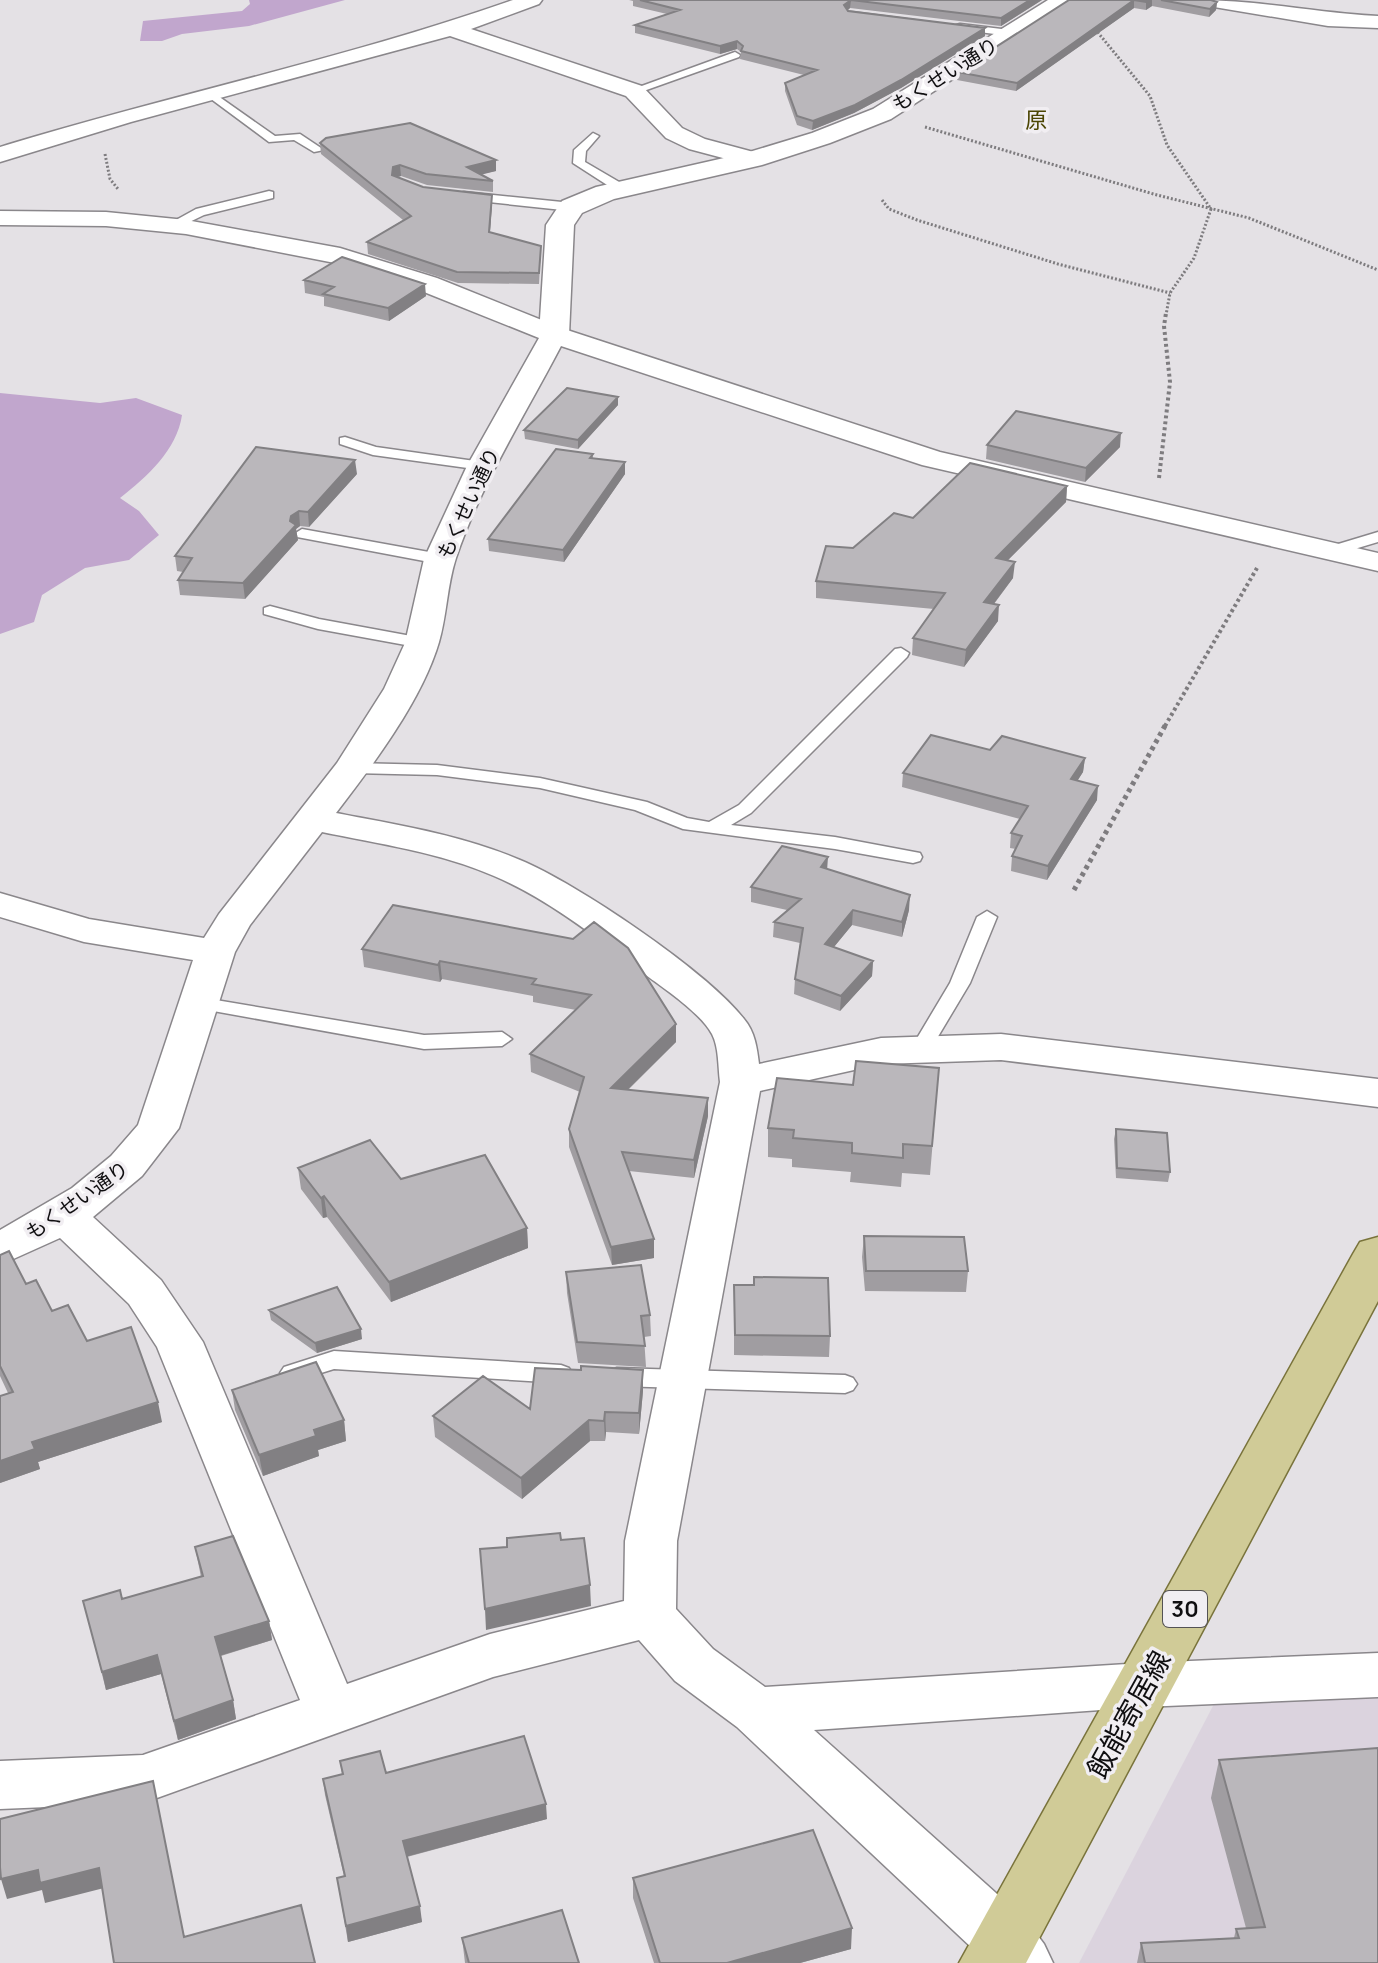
<svg xmlns="http://www.w3.org/2000/svg" width="1378" height="1963" viewBox="0 0 1378 1963" font-family="Manrope,'Noto Sans JP',sans-serif">
	<rect width="100%" height="100%" fill="#e4e1e5"/>
	<path fill="#dbd3de" d="M1378 1698V1963H1079L1214 1704Z"/>
	<path fill="#c1a6cd" d="M249 0H345L249 26 182 34 162 41H140L143 21 242 11 250 4Z
		M0 393 100 403 136 398 182 415C177 450 147 477 120 498L139 511 159 535 129 560 85 568 42 595 34 622 0 634Z"/>
	<g fill="none" stroke-linecap="round" stroke-linejoin="round">
		<defs>
			<path id="lane" d="M960 24 1010 30 1015 33 1010 36 956 29V25Z
				M735 52 740 55 739 57 638 93 628 91Z
				M211 91 275 136 300 134 324 150 314 152 294 140 269 142 207 96V92Z
				M593 133 599 136 586 151 585 162 626 186V192H618L573 163 574 150Z
				M269 191 273 192V198L204 215 177 228 167 225 196 209Z
				M464 192 572 203 578 207 572 211 460 199V193Z
				M345 437 376 447 482 462 489 466 482 470 373 455 340 444V438Z
				M302 529 440 554 448 559 440 564 297 537 294 534Z
				M1378 532V542L1331 556 1323 551 1325 548Z
				M270 606 319 619 422 638 430 643 422 648 318 629 264 614V608Z
				M901 648 909 653 907 657 751 813 731 825 835 837 920 853 922 857 920 861 913 863 835 849 683 829 635 810 540 788 437 775 352 773 343 768 352 763 437 765 540 778 647 802 687 818 709 822 739 805 895 649Z
				M987 911 997 917 970 983 927 1055H913L910 1050 950 983 977 917Z
				M198 997 424 1035 502 1032 512 1039 502 1046 424 1049 191 1007 188 1003 191 999Z
				M334 1351 561 1365 569 1368 573 1374 569 1380 561 1383 334 1369 292 1382 284 1379 280 1373 284 1367Z
				M617 1368 845 1375 853 1378 857 1384 853 1390 845 1393 617 1386 609 1383 605 1377 609 1371Z"/>
			<path id="street" d="M513 0H542L539 4 471 29 642 86 682 128 705 139 761 154 765 159 761 164 753 166 689 149 666 138 626 96 450 36 131 122 0 162V147C170 95 345 59 513 0Z
				M1198 0C1259 0 1317 13 1378 16V28L1328 26 1208 6Z
				M0 211 106 212 186 220 340 248 437 278 564 329 940 452 1378 553V571L922 465 561 346C525 415 481 484 456 558 447 585 447 615 439 642 422 700 373 765 336 813 398 825 462 835 520 860 576 883 707 971 744 1019 755 1032 757 1048 759 1064L881 1038 1001 1034 1378 1079V1107L1001 1060 881 1064 760 1091 677 1541 676 1609 713 1649 765 1687 1143 1663 1378 1653V1697L1143 1707 814 1730 1026 1920 1044 1944 1053 1963H988L737 1727 675 1681 639 1640 493 1677 143 1803 0 1809V1761L143 1755 300 1700 157 1347 129 1304 60 1238 0 1265V1230L72 1188 111 1156 138 1125 193 960 84 942 0 917V893L89 919 204 938 219 914 337 763 384 689 405 643 424 559 467 466 539 338 419 290 335 263 186 234 106 226 0 225ZM322 832C379 844 439 852 494 876 548 899 597 938 643 973 662 987 701 1013 712 1034 719 1047 718 1067 720 1082L625 1541 624 1601 490 1634 347 1684 203 1342 161 1280 93 1217 142 1176 179 1128 235 952 250 925Z"/>
			<path id="secondary" d="M1048 0H1075L891 119 830 143 762 165 614 199 582 213 574 225 569 335 565 341 554 344 543 341 539 335 546 225 562 201 596 187 746 153 812 133 873 109Z"/>
			<path id="primary" d="M1378 1237V1301L1026 1963H959L1353 1254 1360 1242Z"/>
		</defs>
		<use href="#lane" stroke="#8a878b" stroke-width="3"/>
		<use href="#street" stroke="#8a878b" stroke-width="3"/>
		<use href="#secondary" stroke="#8a878b" stroke-width="3"/>
		<use href="#primary" stroke="#79733b" stroke-width="3"/>
		<path stroke="#7e7c7f" stroke-width="3" stroke-dasharray="2 2" stroke-linecap="butt" d="M1095 29 1150 96 1167 145 1211 209 1194 258 1170 293 1166 315
			M925 127 1157 195 1249 218 1378 270
			M105 154 110 179 118 189
			M882 200 889 209 917 220 1058 264 1170 293"/>
		<path stroke="#7e7c7f" stroke-width="4" stroke-dasharray="3 3" stroke-linecap="butt" d="M1159 478 1170 382 1164 326 1166 313
			M1165 726 1257 568"/>
		<path stroke="#7e7c7f" stroke-width="5" stroke-dasharray="4 4" stroke-linecap="butt" d="M1074 890 1166 724"/>
		<use href="#lane" fill="#fff" fill-rule="evenodd"/>
		<use href="#street" fill="#fff" fill-rule="evenodd"/>
		<use href="#secondary" fill="#fff" fill-rule="evenodd"/>
		<use href="#primary" fill="#d0cb97" fill-rule="evenodd"/>
	</g>
	<path fill="#a09da1" d="M629 0H1042L1001 26 850 8 848 10 985 28V36L901 88 854 113 812 130 797 125 785 91V83L804 75 740 59 741 52 737 49 720 54 635 33V25L667 14 633 6V1Z
		M1069 0H1211L1217 2 1216 10 1209 17 1152 6 1146 10 1134 8 1016 91 957 80V72Z
		M320 143 496 171 481 174 493 181V192L427 185 401 176 397 177 423 187 492 195 490 232 541 246 539 284 458 283 368 254 367 242 403 220 321 154Z
		M304 280 426 296 389 321 324 306V297L305 293Z
		M618 397V405L578 449 525 439 524 430Z
		M987 445 1120 447 1085 482 986 459Z
		M593 454V458L625 474 564 562 489 551 488 539Z
		M357 474 309 527 300 526 296 529 298 540 245 599 180 595 178 580 183 572 177 571 175 556Z
		M1067 486 1066 502 1008 560 1013 578 994 604 998 621 964 667 912 655 913 638 934 609 816 598V581L853 548 913 518Z
		M990 750 1085 758 1083 772 1077 781 1097 800 1047 880 1011 871 1012 856 1016 849 1010 848 1011 833 1020 819 902 787 903 773Z
		M827 869 909 910 902 937 852 925 834 947 873 961 872 976 840 1011 794 994 795 979 800 943 773 937 774 922 787 910 751 902V887Z
		M573 939 676 1042 628 1090 708 1116 694 1178 629 1171 654 1239V1258L612 1265 569 1147V1129L580 1092 531 1072 530 1054 576 1010 533 1002V996L442 979 440 982 364 967 362 949Z
		M939 1068 930 1175 902 1173 901 1187 850 1182 851 1172 792 1167V1159L768 1157V1128L853 1085Z
		M1116 1129 1170 1172 1168 1182 1116 1178 1114 1139Z
		M298 1168 401 1179 527 1228 528 1248 391 1302 327 1217 323 1218 301 1189Z
		M864 1236 968 1271 966 1292 865 1291 862 1257Z
		M0 1255 26 1284 52 1311 87 1341 162 1422 38 1462 40 1469 0 1483V1396L8 1393 0 1376Z
		M566 1272 650 1315 651 1336 644 1337 646 1367 578 1363 567 1293Z
		M734 1285 830 1336 829 1357 734 1355Z
		M269 1310 362 1339 317 1353 271 1320Z
		M581 1370H643V1391L639 1434 606 1432 605 1441H590L522 1499 435 1437 433 1416 530 1409Z
		M232 1390 344 1420 346 1441 318 1450 319 1456 263 1476 235 1410Z
		M195 1547 269 1621 272 1640 221 1656 233 1700 236 1719 178 1740 161 1674 106 1690 88 1619 122 1599 201 1577Z
		M1219 1760 1378 1963H1137L1141 1943 1234 1938 1236 1929 1246 1928 1211 1798Z
		M340 1761 386 1773 547 1819 407 1857 422 1922 348 1942 337 1878 344 1876 325 1795 323 1779 342 1774Z
		M633 1878 851 1949 800 1963H654L633 1898Z
		M462 1938 579 1963H465Z"/>
	<path fill="#828083" d="M851 0 850 8 844 13V5Z
		M1030 0H1042L1001 26V18Z
		M1134 0V8L1016 91 1017 83Z
		M1150 0H1152V6L1146 10V2Z
		M1217 2 1216 10 1209 17 1210 9Z
		M985 28V36L901 88 854 113 812 130 813 121Z
		M737 41V49L720 54V46Z
		M496 160V171L468 178 467 167Z
		M400 165 401 176 394 178 392 175 393 167Z
		M492 195V205L489 243V232Z
		M425 284 426 296 389 321 388 308Z
		M618 397V405L578 449V440Z
		M1121 433 1120 447 1085 482 1086 468Z
		M355 460 357 474 309 527 308 512Z
		M625 462V474L564 562 563 550Z
		M1067 486 1066 502 994 574 996 558Z
		M299 511 300 526 296 529 298 540 245 599 243 583 290 521 291 516Z
		M1015 562 1013 578 983 618 984 602Z
		M999 605 998 621 964 667 966 650Z
		M1085 758 1083 772 1069 794 1071 779Z
		M1098 786 1097 800 1047 880 1048 866Z
		M828 857 827 871 821 867Z
		M910 895 909 910 902 937V922Z
		M853 910 852 925 824 959 825 944Z
		M440 961 442 979 440 982 438 965Z
		M873 961 872 976 840 1011 841 996Z
		M676 1024V1042L611 1106V1088Z
		M708 1098V1116L694 1178V1160Z
		M324 1196 327 1217 323 1218 321 1198Z
		M527 1228 528 1248 391 1302 389 1282Z
		M654 1239V1258L612 1265 611 1247Z
		M361 1329 362 1339 317 1353 315 1343Z
		M643 1370V1391L639 1434V1413Z
		M158 1402 162 1422 38 1462 40 1469 0 1483V1461L32 1442Z
		M605 1412 606 1432 605 1441 604 1421Z
		M344 1420 346 1441 318 1450 319 1456 263 1476 259 1455 314 1430Z
		M589 1420 590 1441 522 1499 521 1478Z
		M590 1585 591 1606 486 1630 485 1609Z
		M269 1621 272 1640 219 1656 215 1637Z
		M157 1655 161 1674 106 1690 102 1672Z
		M233 1700 236 1719 178 1740 174 1721Z
		M546 1804 547 1819 405 1857 403 1841Z
		M99 1868 104 1888 45 1903 42 1890 7 1899 1 1879 38 1870Z
		M420 1906 422 1922 348 1942 346 1926Z
		M852 1928 851 1949 800 1963H727Z"/>
	<path fill="#bab7bb" stroke="#828083" stroke-width="2" d="M640 0H1030L1001 18 851 0 844 5 848 11 985 28 901 80 855 105 813 121 797 116 785 83 817 70 741 51 743 46 737 41 720 46 635 25 680 10Z
		M1069 0H1150L1146 2 1134 0 1017 83 957 72Z
		M1161 0H1211L1217 2 1210 9Z
		M410 123 496 160 467 167 493 181 426 174 400 165 393 167 392 175 423 187 492 195 489 232 541 246 539 273 457 272 367 242 411 216 320 143 326 138Z
		M342 257 425 284 388 308 323 294 334 287 304 280Z
		M567 388 618 397 578 440 524 430Z
		M1016 411 1121 433 1086 468 987 445Z
		M256 447 355 460 308 512 299 511 291 516 290 521 296 525 243 583 178 580 192 558 175 556Z
		M556 449 593 454 590 458 625 462 563 550 488 539Z
		M970 463 1067 486 996 558 1015 562 984 602 999 605 966 650 913 638 945 593 816 581 826 546 853 548 894 513 913 518Z
		M931 735 990 750 1002 736 1085 758 1071 779 1098 786 1048 866 1012 856 1022 836 1011 833 1028 806 903 773Z
		M782 846 828 857 821 867 910 895 902 922 853 910 825 944 873 961 841 996 795 979 803 928 774 922 801 899 751 887Z
		M393 905 573 939 594 922 628 948 676 1024 611 1088 708 1098 694 1160 622 1152 654 1239 611 1247 569 1129 584 1077 530 1054 591 995 532 984 536 979 440 961 438 965 362 949Z
		M856 1061 939 1068 932 1146 903 1144V1158L852 1153V1143L793 1138 794 1130 768 1128 777 1078 853 1085Z
		M1116 1129 1167 1133 1170 1172 1117 1168Z
		M370 1140 401 1179 485 1155 527 1228 389 1282 324 1196 321 1198 298 1168Z
		M864 1236 964 1237 968 1271H866Z
		M9 1251 26 1284 36 1280 52 1311 68 1305 87 1341 131 1327 158 1402 32 1442 35 1449 0 1461V1396L13 1392 0 1366V1255Z
		M641 1265 650 1315 641 1316 645 1346 577 1342 566 1272Z
		M754 1277 828 1278 830 1336 735 1335 734 1285H754Z
		M337 1287 361 1329 315 1343 269 1310Z
		M316 1362 344 1420 314 1430 316 1436 259 1455 232 1390Z
		M581 1366 643 1370 639 1413 605 1412 604 1421 589 1420 521 1478 433 1416 483 1376 530 1409 535 1368 581 1370Z
		M560 1533 561 1540 584 1538 590 1585 485 1609 480 1549 507 1547V1538Z
		M233 1536 269 1621 215 1637 233 1700 174 1721 157 1655 102 1672 83 1601 120 1590 122 1599 203 1576 195 1547Z
		M524 1736 546 1804 403 1841 420 1906 346 1926 337 1878 345 1876 323 1779 343 1774 340 1761 380 1751 386 1773Z
		M1378 1748V1963H1145L1141 1943 1239 1938 1236 1929 1265 1927 1219 1760Z
		M153 1781 184 1937 301 1905 315 1963H114L99 1868 40 1883 38 1870 1 1879 0 1867V1819Z
		M813 1830 852 1928 727 1963H660L633 1878Z
		M562 1910 579 1963H469L462 1938Z"/>
	<g text-anchor="middle" dominant-baseline="central" stroke-width="7" stroke-linejoin="round" paint-order="stroke">
		<g font-size="20" fill="#100f11" stroke="#f1eef2">
			<text transform="translate(945 74) rotate(-32)">もくせい通り</text>
			<text transform="translate(468 503) rotate(-65)">もくせい通り</text>
			<text transform="translate(77 1200) rotate(-35)">もくせい通り</text>
		</g>
		<g font-size="22" fill="#4c4604" stroke="#f1eef2">
			<text x="1036" y="120">原</text>
		</g>
		<rect fill="#f1eef2" stroke="#545254" stroke-width="2" x="1163" y="1591" width="44" height="36" rx="6"/>
		<g font-size="22" font-weight="bold" fill="#100f11">
			<text x="1185" y="1609">30</text>
		</g>
		<g font-size="28" fill="#100f11" stroke="#f1eef2">
			<text transform="translate(1128 1714) rotate(-61)">飯能寄居線</text>
		</g>
	</g>
</svg>
